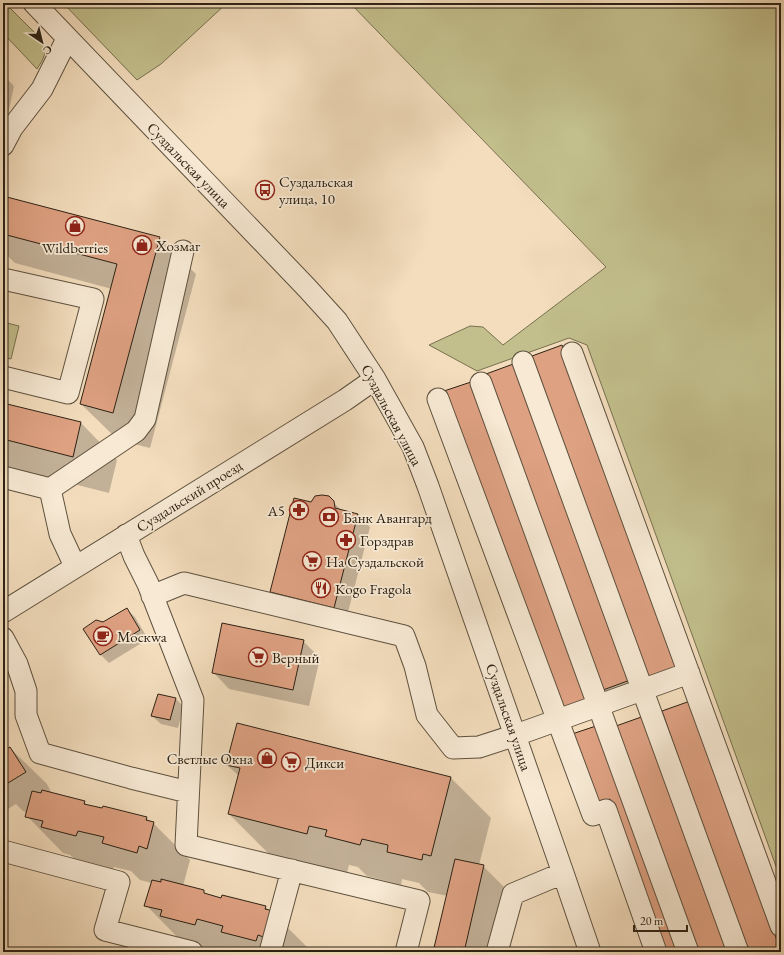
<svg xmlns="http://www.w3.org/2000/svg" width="784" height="955" viewBox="0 0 784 955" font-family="'EB Garamond',serif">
	<rect width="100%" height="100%" fill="#f3ddbd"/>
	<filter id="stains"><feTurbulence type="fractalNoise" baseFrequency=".005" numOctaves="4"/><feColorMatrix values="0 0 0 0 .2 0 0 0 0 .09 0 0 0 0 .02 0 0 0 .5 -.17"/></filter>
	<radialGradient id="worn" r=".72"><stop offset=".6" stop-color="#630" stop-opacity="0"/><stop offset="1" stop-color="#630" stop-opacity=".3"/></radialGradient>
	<path fill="#c2bf8c" stroke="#787050" d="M3 3H5L43 41C47 54 44 58 37 69L3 33Z
		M63 3H227L161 64 137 80Z
		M350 3H781V880L587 345 569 338 477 371 429 345 470 326 483 327 503 345 606 267Z
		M3 322 19 326 11 359 3 357Z"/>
	<path fill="#0003" d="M3 75 14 86 3 138Z
		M3 197 159 238 196 274 150 448 118 440 81 404 112 289 15 263 3 252Z
		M487 375 636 683 608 693 604 689Z
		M3 404 81 423 117 460 109 493 3 466Z
		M333 502 342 511 358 515 370 527 346 620 284 604 271 592Z
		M126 609 135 617 148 639 109 663 100 654 103 623Z
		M303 641 320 658 309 706 229 689 213 672Z
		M176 699 184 707 178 728 161 724 152 716Z
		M693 701 697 705 781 948V952Z
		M10 748 47 784 52 794 84 802 88 806 146 818 153 823 190 860 183 886 203 891 207 895 222 899 265 907 272 912 309 949 308 952H197L182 942 146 905 152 883 140 880 131 871 114 867 112 872 79 863 70 855 63 853 27 816V814L24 811H23L16 804 8 809 4 805 3 806V752Z
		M227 765 451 778 491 818 479 865 483 866 520 903 509 952H434L448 896 428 892 419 883 402 879 401 885 367 876 358 867 349 865 347 873 269 854 229 814 239 776Z"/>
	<path fill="#dea182" stroke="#2d2214" d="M3 196 160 237 113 413 80 404 117 264 3 234Z
		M562 345 678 671 648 682 532 356Z
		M516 363 633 679 603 690 486 374Z
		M474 381 589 701 559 712 444 391Z
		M3 403 81 422 73 457 3 439Z
		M322 495 329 496 334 501 335 508 358 514 334 608 270 592 294 498 311 502 315 496Z
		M127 608 140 630 100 655 83 629 96 620 103 622Z
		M222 623 304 640 293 690 212 673Z
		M158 694 176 698 170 720 151 716Z
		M693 700 781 952H747L662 711Z
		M647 715 730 952H695L616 726Z
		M237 723 451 777 431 856 423 854 422 860 387 852 388 845 362 839 360 845 325 836 327 830 309 826 307 834 228 814 240 768 226 765Z
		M602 724 682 952H663L610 799 596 804 572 734Z
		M10 747 26 772 3 786V751Z
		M42 790 85 801 84 804 102 808 103 806 147 817 146 820 154 822 147 849 139 846 137 853 102 843 104 837 78 831 76 836 41 827 43 821 25 817 32 791 41 793Z
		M455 859 484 865 465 948 462 947 461 952H433Z
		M161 879 204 890V893L221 898 222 895 266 906 265 909 273 911 266 938 258 935 256 941 221 932 223 926 197 919 195 925 160 916 162 910 144 906 152 880 161 882Z"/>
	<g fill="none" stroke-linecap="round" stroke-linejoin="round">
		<defs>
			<path id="minor" d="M34 3 307 288 337 321 375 379 413 447 428 486 563 873 590 952
				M3 145 12 128 42 89 67 39
				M3 279 93 299 68 393 3 377
				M572 353 781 926
				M523 362 738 952
				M481 383 688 952
				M438 399 593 815 606 810 656 952
				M3 477 50 489 136 431 145 419 183 251
				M50 489 60 534 75 566
				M126 535 134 556 148 584 193 700 186 845 419 901 406 952
				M152 596 184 583 404 636 415 666 427 715 453 748 479 747 516 735 689 673
				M3 612 345 400 375 379
				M3 638 17 664 26 691V715L40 753 131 778 188 792
				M3 851 119 882 105 930 192 952
				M270 952 292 870
				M497 952 513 894 563 873"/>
		</defs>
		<use href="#minor" stroke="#5e513e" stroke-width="23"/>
		<use href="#minor" stroke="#f7e9d4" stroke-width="21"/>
	</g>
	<defs>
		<symbol id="bus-ring" viewBox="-11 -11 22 22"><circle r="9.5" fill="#f7e9d4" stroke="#8f2418" stroke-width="1.5"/><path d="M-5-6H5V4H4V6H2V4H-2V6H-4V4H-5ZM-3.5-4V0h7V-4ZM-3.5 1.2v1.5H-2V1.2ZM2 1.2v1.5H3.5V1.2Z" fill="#8f2418"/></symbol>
		<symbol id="shop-ring" viewBox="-11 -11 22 22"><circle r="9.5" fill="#f7e9d4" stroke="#8f2418" stroke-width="1.5"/><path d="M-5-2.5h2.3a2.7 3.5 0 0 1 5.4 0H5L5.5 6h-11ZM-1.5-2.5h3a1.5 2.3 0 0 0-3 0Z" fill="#8f2418"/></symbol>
		<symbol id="pharmacy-ring" viewBox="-11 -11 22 22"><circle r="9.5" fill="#f7e9d4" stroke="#8f2418" stroke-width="1.5"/><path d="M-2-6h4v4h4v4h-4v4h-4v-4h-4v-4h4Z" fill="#8f2418"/></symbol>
		<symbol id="bank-ring" viewBox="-11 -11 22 22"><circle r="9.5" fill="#f7e9d4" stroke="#8f2418" stroke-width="1.5"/><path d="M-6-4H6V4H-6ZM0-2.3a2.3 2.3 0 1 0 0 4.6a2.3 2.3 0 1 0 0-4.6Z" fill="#8f2418"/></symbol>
		<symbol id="supermarket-ring" viewBox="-11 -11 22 22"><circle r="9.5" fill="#f7e9d4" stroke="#8f2418" stroke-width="1.5"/><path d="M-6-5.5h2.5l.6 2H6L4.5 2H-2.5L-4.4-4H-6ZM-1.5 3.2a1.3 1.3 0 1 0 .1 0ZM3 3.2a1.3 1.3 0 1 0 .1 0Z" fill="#8f2418"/></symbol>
		<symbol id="restaurant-ring" viewBox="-11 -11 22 22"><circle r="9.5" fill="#f7e9d4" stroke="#8f2418" stroke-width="1.5"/><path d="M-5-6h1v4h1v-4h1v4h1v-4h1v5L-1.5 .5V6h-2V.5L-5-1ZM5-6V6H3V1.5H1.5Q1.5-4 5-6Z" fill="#8f2418"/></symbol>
		<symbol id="cafe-ring" viewBox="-11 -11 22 22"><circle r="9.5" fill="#f7e9d4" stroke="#8f2418" stroke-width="1.5"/><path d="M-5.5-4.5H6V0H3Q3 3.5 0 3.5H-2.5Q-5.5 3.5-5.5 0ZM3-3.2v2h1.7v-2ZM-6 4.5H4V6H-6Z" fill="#8f2418"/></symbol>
	</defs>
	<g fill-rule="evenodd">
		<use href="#bus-ring" x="254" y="179" width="22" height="22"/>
		<use href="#shop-ring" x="64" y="215" width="22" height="22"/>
		<use href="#shop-ring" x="131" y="234" width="22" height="22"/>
		<use href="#pharmacy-ring" x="288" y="499" width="22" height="22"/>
		<use href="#bank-ring" x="318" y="506" width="22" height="22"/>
		<use href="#pharmacy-ring" x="335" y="529" width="22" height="22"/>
		<use href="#supermarket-ring" x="301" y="550" width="22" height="22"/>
		<use href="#restaurant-ring" x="310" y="577" width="22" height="22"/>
		<use href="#cafe-ring" x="92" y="625" width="22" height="22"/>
		<use href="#supermarket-ring" x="247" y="646" width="22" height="22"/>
		<use href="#shop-ring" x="256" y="747" width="22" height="22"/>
		<use href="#supermarket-ring" x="280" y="751" width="22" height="22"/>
	</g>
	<g text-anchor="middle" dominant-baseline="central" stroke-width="3.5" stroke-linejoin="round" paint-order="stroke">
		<g font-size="15" fill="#2d2214" stroke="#f7e9d4">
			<text transform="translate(189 165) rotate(46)">Суздальская улица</text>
			<text transform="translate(392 415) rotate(62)">Суздальская улица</text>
			<text transform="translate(189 496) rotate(-32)">Суздальский проезд</text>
			<text transform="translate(509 717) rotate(71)">Суздальская улица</text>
		</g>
		<g font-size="15" fill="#2d2214" stroke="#f7e9d4" text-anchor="start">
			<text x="279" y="181">Суздальская<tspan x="279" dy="17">улица, 10</tspan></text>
			<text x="156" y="245">Хозмаг</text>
			<text x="75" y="247" text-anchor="middle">Wildberries</text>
			<text x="285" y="510" text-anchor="end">А5</text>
			<text x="343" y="517">Банк Авангард</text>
			<text x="360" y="540">Горздрав</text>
			<text x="326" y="561">На Суздальской</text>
			<text x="335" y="588">Kogo Fragola</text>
			<text x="117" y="636">Москwa</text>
			<text x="272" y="657">Верный</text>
			<text x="253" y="758" text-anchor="end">Светлые Окна</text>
			<text x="305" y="762">Дикси</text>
		</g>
	</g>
	<rect width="784" height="955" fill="none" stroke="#f3ddbd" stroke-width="16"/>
	<rect x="4" y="4" width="776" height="947" fill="none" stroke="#2d2214" stroke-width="2"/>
	<rect x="8" y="8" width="768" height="939" fill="none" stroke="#2d2214"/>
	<g transform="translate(42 42) rotate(145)" stroke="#f7e9d4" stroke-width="3" paint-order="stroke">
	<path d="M0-3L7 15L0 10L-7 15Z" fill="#2d2214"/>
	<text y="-6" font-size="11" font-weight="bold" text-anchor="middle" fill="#2d2214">С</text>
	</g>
	<path d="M634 925v6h53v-6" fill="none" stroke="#2d2214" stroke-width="2"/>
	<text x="640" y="925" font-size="12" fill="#2d2214" stroke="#f7e9d4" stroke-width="3" paint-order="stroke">20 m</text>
	<rect width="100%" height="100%" filter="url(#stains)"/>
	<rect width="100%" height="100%" fill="url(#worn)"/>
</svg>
